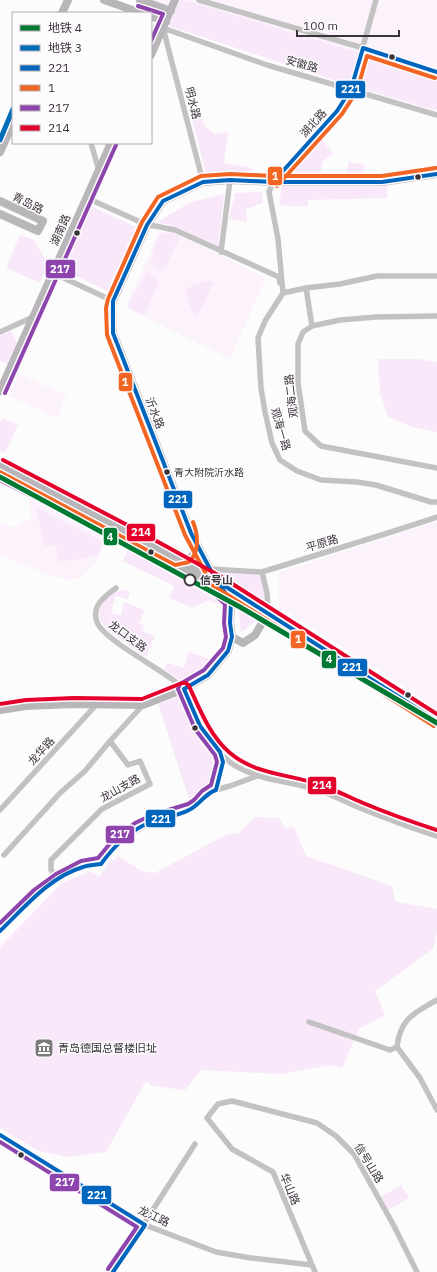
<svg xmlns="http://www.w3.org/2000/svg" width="437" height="1272" viewBox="0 0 437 1272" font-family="'IBM Plex Sans','Noto Sans SC',sans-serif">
	<rect width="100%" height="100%" fill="#fcfcfc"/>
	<path fill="#fbf2fc" d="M148 0H437V88Z
		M170 231 182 236 266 278 230 359 129 309 127 303 157 237 160 232Z
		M19 374 66 395 57 418 9 396Z
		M28 494 108 534 98 560 82 577 70 580 50 576 0 555V524L16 527 31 518Z
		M437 521V710L385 674 279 607 278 573Z"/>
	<path fill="#f9e8fa" d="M180 0H184L437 76V111L352 86 169 26Z
		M200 108 204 125 215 134 228 132 224 163 253 168 251 177 207 178 190 112Z
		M321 139 333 153 322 162 321 172 346 176 349 162 364 165 363 175 387 174V198L308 200V207L280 205 281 188Z
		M262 192 263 203 246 209 247 222 229 219 235 193Z
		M224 194 218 247 176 227 157 222 191 202Z
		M89 205 136 227 107 291 60 268Z
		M171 233 180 237 165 269 162 267 160 271 150 266C155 255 154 243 160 234Z
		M20 235 34 240 48 264 40 283 6 268Z
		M147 273 157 278 156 280 159 282 144 315 130 308 128 304Z
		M208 281 213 283 198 316 193 314 185 294 189 287Z
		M11 331 17 344 8 364 0 361V336Z
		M378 359H418L437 362V432L412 427 388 417 380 393Z
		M2 418 18 425 5 453 0 451V422Z
		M36 507 103 541 97 556 59 562 56 545 44 546Z
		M131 543 213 587 223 599 218 604 209 600 193 608 169 598 174 586 123 561Z
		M218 572 260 574 264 592 265 609 220 581Z
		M122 590 130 592 128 599 115 596 111 613 121 615 124 602 142 609 144 612 139 624 144 625 142 631 155 636 146 657C138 652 131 647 123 641 110 632 92 622 103 603 106 596 115 591 122 590Z
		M238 601 263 616 241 632Z
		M189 652 210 659 211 666 185 683 163 669 168 663 184 668Z
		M182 695C193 720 201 741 220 761L215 785 205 787 195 800 190 802 158 704Z
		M255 817 279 818 286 828 294 827 306 856 392 886 395 901 397 902 437 909V931L433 949 375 991 385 1015 359 1029 342 1068 330 1065 282 1074 201 1070 185 1090 152 1086 146 1081 106 1152 67 1157 39 1151 0 1128V947L61 884 90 871 99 877 111 859 115 861 118 856 142 871 155 873 226 835 239 833Z
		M401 1185 409 1198 388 1210 381 1197Z"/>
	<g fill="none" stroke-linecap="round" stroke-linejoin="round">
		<path stroke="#c3c2c3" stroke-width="5.5" d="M199 0 363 48 437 72
			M163 28 267 65 437 115
			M163 28 203 182
			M91 143 99 171
			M87 198 147 225 155 226 175 230 279 277 280 283
			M221 252 230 180
			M53 273 113 301
			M437 276H377L340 284 306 288 283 293 265 321 258 338 261 388 265 412 272 443 280 460 297 471 321 480 357 482 376 485 431 502H437
			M306 288 312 326
			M283 293 278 239 269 192 273 182 337 111 351 89 376 0
			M437 316 376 317 340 320 312 326 303 332 298 344V383L305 431 321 446 437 468
			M0 332 33 317
			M210 569 262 572 388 533 437 517
			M262 572 267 593 268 613
			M116 588C105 596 91 606 97 622 103 640 166 671 183 688 189 693 191 705 194 712 203 732 216 753 234 765 260 781 290 781 318 790 332 795 346 802 360 808 385 818 411 828 437 836
			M216 790 223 762 220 753
			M0 810 97 704
			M4 855 60 793 85 771 110 741
			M59 879 51 870V860L102 809 150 784 140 761 128 765 110 741 143 705
			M0 931C25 908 49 878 83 867 89 866 95 865 101 864L109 852 128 835 143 827 151 822 177 815 196 806 208 792 230 786 257 776
			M437 1000C414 1013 400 1019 397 1047L420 1078 437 1110
			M309 1022 390 1050 397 1047
			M0 1135 145 1225 216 1252 251 1258 312 1265
			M113 1272 195 1144
			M315 1272 273 1172 232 1149 207 1118 218 1104 232 1101 317 1123 336 1136 354 1154 394 1226 417 1272"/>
		<path stroke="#b8b6b9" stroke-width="8" d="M104 0 141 13
			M140 0 171 11
			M62 13 68 0
			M151 16 166 22
			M151 55 175 0
			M0 152 13 123
			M0 201 43 221 38 231 0 214
			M0 391 111 143
			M0 465 128 532 217 581 437 721
			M0 473 151 551 174 566 219 590 222 593
			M182 567C191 561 197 553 194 542
			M231 602 210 569 191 533 113 333 112 308 113 301 147 225 163 201 203 182 230 180 273 182H382L437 174
			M232 637 243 643 255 635 268 613
			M0 710 26 706 74 704 143 705 184 689 208 675 228 651 232 637 230 623 231 602"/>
		<defs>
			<path id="bus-1" d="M273 182 337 111 351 89 363 48 437 72
				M217 581 437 721
				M0 931C24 908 49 877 83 867 88 865 95 865 101 864 114 846 132 829 153 821 165 817 178 816 189 810 200 805 204 794 216 790L223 762 220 752 200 726 184 689 208 675 228 651 232 637 230 623 231 602 210 569 191 533 113 333V301L147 225 163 201 203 182 230 180 273 182H382L437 174
				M0 1135 145 1225 113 1272"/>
			<path id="bus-2" d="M277 186 342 114 357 91 367 56 435 78
				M0 472 175 565 189 562C200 552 198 534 193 522
				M434 726 212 585 185 535 107 335 106 308 108 299 142 222 158 197 201 176 230 174 273 176H382L436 168"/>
			<path id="bus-3" d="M138 6 163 14 151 41
				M5 393 116 145
				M0 480 148 556 171 571 215 595 225 604 224 623 226 637 223 648 204 670 180 684 178 689 195 729 215 755 217 762 211 785 202 791 194 800 188 804 152 815 135 823 113 840 98 858 81 861 56 874 34 890 0 923
				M0 1142 137 1227 108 1269"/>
			<path id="bus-4" d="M3 460 131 527 220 576 437 714
				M0 704 26 700 74 698 142 699 182 683H186L189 686C200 710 210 736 230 753 256 775 290 774 321 785 335 790 349 797 363 803 387 813 412 822 437 830"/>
		</defs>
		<use href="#bus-1" stroke="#fdfbfd" stroke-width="7"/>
		<use href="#bus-2" stroke="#fdfbfd" stroke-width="7"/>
		<use href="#bus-3" stroke="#fdfbfd" stroke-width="7"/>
		<use href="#bus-4" stroke="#fdfbfd" stroke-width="7"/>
		<use href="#bus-1" stroke="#0065bd" stroke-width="4"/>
		<use href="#bus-2" stroke="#f26522" stroke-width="4"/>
		<use href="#bus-3" stroke="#8e44ad" stroke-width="4"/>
		<use href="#bus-4" stroke="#e4002b" stroke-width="4"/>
		<defs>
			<path id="metro-1" d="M0 477 240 607 437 723"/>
			<path id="metro-2" d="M0 140 13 109"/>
		</defs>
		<use href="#metro-1" stroke="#fdfbfd" stroke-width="8"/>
		<use href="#metro-2" stroke="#fdfbfd" stroke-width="8"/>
		<use href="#metro-1" stroke="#007a33" stroke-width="5"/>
		<use href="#metro-2" stroke="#006dbb" stroke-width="5"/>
	</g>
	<defs>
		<symbol id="museum-square" viewBox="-11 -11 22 22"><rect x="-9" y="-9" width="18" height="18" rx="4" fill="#7d7a7e" stroke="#fdfbfd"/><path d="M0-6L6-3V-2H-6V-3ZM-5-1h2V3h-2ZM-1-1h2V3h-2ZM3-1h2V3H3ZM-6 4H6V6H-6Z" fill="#fff"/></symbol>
	</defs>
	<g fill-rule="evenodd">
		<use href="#museum-square" x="33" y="1037" width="22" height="22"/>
	</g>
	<g fill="#39343a" stroke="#fdfbfd" stroke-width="1.5">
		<circle cx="392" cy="57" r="3.5"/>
		<circle cx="418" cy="177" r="3.5"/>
		<circle cx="77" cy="233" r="3.5"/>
		<circle cx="167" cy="472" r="3.5"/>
		<circle cx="151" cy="552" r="3.5"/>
		<circle cx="408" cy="695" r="3.5"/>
		<circle cx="195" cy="728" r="3.5"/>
		<circle cx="21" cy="1155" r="3.5"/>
	</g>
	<circle fill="#fdfbfd" stroke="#39343a" stroke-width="2" cx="190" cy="580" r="5.5"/>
	<g text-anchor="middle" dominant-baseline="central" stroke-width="3" stroke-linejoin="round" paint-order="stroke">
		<g font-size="10" fill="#39343a" stroke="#fdfbfd" text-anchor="start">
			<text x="174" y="472">青大附院沂水路</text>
		</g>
		<g font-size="11" fill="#39343a" stroke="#fdfbfd">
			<text transform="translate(302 64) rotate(16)">安徽路</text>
			<text transform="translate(193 103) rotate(76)">明水路</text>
			<text transform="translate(313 123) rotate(-48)">湖北路</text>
			<text transform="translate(28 203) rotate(26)">青岛路</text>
			<text transform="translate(60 230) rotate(-66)">湖南路</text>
			<text transform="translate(291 396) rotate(-97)">观海二路</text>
			<text transform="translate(155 413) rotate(69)">沂水路</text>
			<text transform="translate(281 429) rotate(74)">观海一路</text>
			<text transform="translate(322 543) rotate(-17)">平原路</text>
			<text transform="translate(128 636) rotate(36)">龙口支路</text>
			<text transform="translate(41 751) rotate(-48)">龙华路</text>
			<text transform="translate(120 788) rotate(-29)">龙山支路</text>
			<text transform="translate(369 1163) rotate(58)">信号山路</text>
			<text transform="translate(290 1189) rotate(67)">华山路</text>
			<text transform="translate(154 1216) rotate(25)">龙江路</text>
		</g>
		<g font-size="11" font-weight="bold" fill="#39343a" stroke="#fdfbfd" text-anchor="start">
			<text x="200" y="580">信号山</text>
		</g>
		<g font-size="11" fill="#39343a" stroke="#fdfbfd" text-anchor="start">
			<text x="58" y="1048">青岛德国总督楼旧址</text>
		</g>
	</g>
	<g stroke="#fdfbfd" stroke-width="1.5">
		<rect x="335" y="80" width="31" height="19" rx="4" fill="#0065bd"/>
		<rect x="267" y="166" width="16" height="20" rx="4" fill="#f26522"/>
		<rect x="45" y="259" width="31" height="20" rx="4" fill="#8e44ad"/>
		<rect x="118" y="372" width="15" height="20" rx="4" fill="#f26522"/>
		<rect x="163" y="490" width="30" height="19" rx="4" fill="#0065bd"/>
		<rect x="126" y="523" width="30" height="19" rx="4" fill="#e4002b"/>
		<rect x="103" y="527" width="15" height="19" rx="4" fill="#007a33"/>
		<rect x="290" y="630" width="16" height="19" rx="4" fill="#f26522"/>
		<rect x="321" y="650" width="16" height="19" rx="4" fill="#007a33"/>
		<rect x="337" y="658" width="31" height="19" rx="4" fill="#0065bd"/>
		<rect x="307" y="776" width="30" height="19" rx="4" fill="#e4002b"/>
		<rect x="145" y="809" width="31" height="19" rx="4" fill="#0065bd"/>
		<rect x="105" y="825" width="30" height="19" rx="4" fill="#8e44ad"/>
		<rect x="49" y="1173" width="31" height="19" rx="4" fill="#8e44ad"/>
		<rect x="81" y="1185" width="31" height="20" rx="4" fill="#0065bd"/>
	</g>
	<g font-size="11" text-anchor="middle" font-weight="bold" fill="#fff">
		<text x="351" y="93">221</text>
		<text x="275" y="180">1</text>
		<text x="60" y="273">217</text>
		<text x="125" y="386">1</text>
		<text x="178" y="503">221</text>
		<text x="141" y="536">214</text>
		<text x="110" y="541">4</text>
		<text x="298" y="643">1</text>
		<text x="329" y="663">4</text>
		<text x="352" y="671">221</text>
		<text x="322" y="789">214</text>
		<text x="161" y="823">221</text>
		<text x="120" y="838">217</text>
		<text x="65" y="1186">217</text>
		<text x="97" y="1199">221</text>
	</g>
	<rect x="12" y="12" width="140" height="132" fill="#fdfbfd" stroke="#afabaf"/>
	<rect x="20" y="25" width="20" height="6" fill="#007a33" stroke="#afabaf"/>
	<text x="48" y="32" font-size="12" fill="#39343a">地铁 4</text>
	<rect x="20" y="45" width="20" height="6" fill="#006dbb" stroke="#afabaf"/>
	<text x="48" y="52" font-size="12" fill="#39343a">地铁 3</text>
	<rect x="20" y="65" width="20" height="6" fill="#0065bd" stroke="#afabaf"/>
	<text x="48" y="72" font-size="12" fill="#39343a">221</text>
	<rect x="20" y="85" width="20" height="6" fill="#f26522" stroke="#afabaf"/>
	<text x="48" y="92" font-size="12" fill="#39343a">1</text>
	<rect x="20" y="105" width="20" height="6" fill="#8e44ad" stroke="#afabaf"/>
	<text x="48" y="112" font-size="12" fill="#39343a">217</text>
	<rect x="20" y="125" width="20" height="6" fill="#e4002b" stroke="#afabaf"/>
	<text x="48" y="132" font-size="12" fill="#39343a">214</text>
	<path d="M297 30v6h102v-6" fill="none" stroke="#39343a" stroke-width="2"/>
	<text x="303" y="30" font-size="12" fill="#39343a" stroke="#fdfbfd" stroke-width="3" paint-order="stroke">100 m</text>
</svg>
